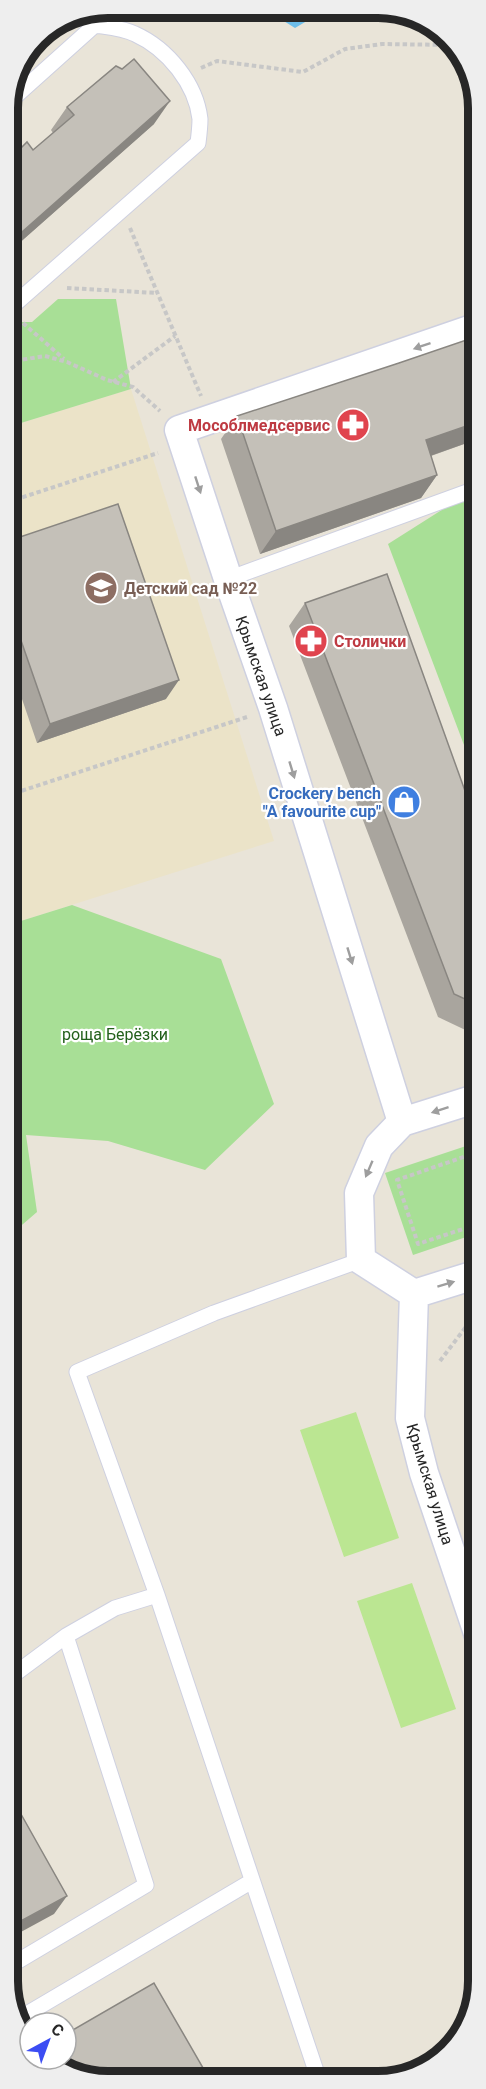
<svg xmlns="http://www.w3.org/2000/svg" width="486" height="2089" viewBox="0 0 486 2089" font-family="Roboto,sans-serif">
	<rect width="100%" height="100%" fill="#e9e4d8"/>
	<path fill="#ebe3c8" d="M131 389 274 841 8 925V427Z"/>
	<path fill="#a8df96" d="M58 299H116L131 389 8 427V322H32Z
		M478 487V782L388 544Z
		M72 905 221 959 274 1104 205 1170 108 1141 26 1135 37 1212 8 1237V925Z
		M478 1142V1233L413 1255 385 1173Z"/>
	<path fill="#bbe692" d="M356 1412 399 1538 344 1557 300 1430Z
		M412 1583 456 1709 401 1728 357 1601Z"/>
	<path fill="#6dbde9" d="M322 12 295 28 271 13Z"/>
	<g fill="none" stroke-linecap="round" stroke-linejoin="round">
		<defs>
			<path id="service" d="M8 103 95 25C108 27 123 28 135 34 168 49 196 84 200 119 200 127 199 135 198 143L8 310
				M478 472 475 473 478 484
				M228 579 478 488
				M8 1679 66 1636 115 1608 157 1595
				M8 1967 146 1885 66 1636
				M20 2018 252 1881
				M319 2080 157 1595 77 1372 214 1313 361 1260"/>
			<path id="minor" d="M402 1122 273 708 228 579 179 430 478 327
				M414 1294 410 1418 424 1473 478 1633
				M414 1294 361 1260 359 1193 379 1146 402 1122 478 1098
				M414 1294 478 1274"/>
		</defs>
		<use href="#service" stroke="#ced0e0" stroke-width="17"/>
		<use href="#minor" stroke="#ced0e0" stroke-width="31"/>
		<path stroke="#c7c7c7" stroke-width="4" stroke-dasharray="4.5 3" stroke-linecap="butt" d="M201 68 217 61 303 72 345 49 382 44 455 45
			M130 228 201 396
			M67 288 157 293
			M23 323 64 359
			M8 362 45 356 67 362 107 380 133 387 160 411
			M113 382 175 336
			M8 502 158 453
			M8 760 18 792 247 717
			M478 1152 397 1180 418 1244 478 1224
			M440 1361 478 1311"/>
		<use href="#service" stroke="#fff" stroke-width="15"/>
		<use href="#minor" stroke="#fff" stroke-width="28"/>
	</g>
	<path fill="#a9a59e" d="M67 107 154 124 8 253V161L33 150 53 133 51 130Z
		M478 336V439L431 456 437 475 421 498 260 554 221 439 237 416 399 363Z
		M8 541 166 699 37 743 8 658Z
		M305 603 478 827V1036L438 1017 289 626Z
		M478 1407V1445L473 1419Z"/>
	<path fill="#898681" d="M170 101 154 124 8 253V248L14 239Z
		M478 422V439L410 463 426 440Z
		M437 475 421 498 260 554 276 531Z
		M179 680 166 699 37 743 50 724Z
		M67 1896 54 1914 8 1939V1928Z"/>
	<path fill="#c4c0b8" stroke="#898681" stroke-width="1.5" d="M134 59 170 101 14 239 8 232V202L14 203 8 195V161L27 142 33 150 74 115 67 107 116 66 122 69Z
		M478 336V422L426 440 437 475 276 531 237 416 399 363Z
		M118 504 179 680 50 724 8 603V541Z
		M387 574 478 827V1005L454 994 305 603Z
		M8 1791 67 1896 8 1928Z
		M154 1983 210 2080 88 2079 50 2059H66V2034Z"/>
	<defs><path id="oneway-solid" d="M-6-.8H1V-3.2L6.5 0L1 3.2V.8H-6Z" transform="scale(1.5)"/></defs>
	<g fill="#9e9e9e">
		<use href="#oneway-solid" transform="translate(422 346) rotate(161)"/>
		<use href="#oneway-solid" transform="translate(198 485) rotate(72)"/>
		<use href="#oneway-solid" transform="translate(292 770) rotate(73)"/>
		<use href="#oneway-solid" transform="translate(350 956) rotate(73)"/>
		<use href="#oneway-solid" transform="translate(440 1110) rotate(162)"/>
		<use href="#oneway-solid" transform="translate(369 1169) rotate(113)"/>
		<use href="#oneway-solid" transform="translate(446 1284) rotate(-17)"/>
	</g>
	<defs>
		<symbol id="pharmacy-disc" viewBox="-11 -11 22 22"><circle r="9.5" fill="#e0444e" stroke="#fff"/><path d="M-2-6h4v4h4v4h-4v4h-4v-4h-4v-4h4Z" fill="#fff"/></symbol>
		<symbol id="school-disc" viewBox="-11 -11 22 22"><circle r="9.5" fill="#8d6e63" stroke="#fff"/><path d="M0-5L7-2L0 1L-7-2ZM-4 1L0 2.5L4 1V4Q0 6-4 4Z" fill="#fff"/></symbol>
		<symbol id="shop-disc" viewBox="-11 -11 22 22"><circle r="9.5" fill="#3f7fe0" stroke="#fff"/><path d="M-5-2.5h2.3a2.7 3.5 0 0 1 5.4 0H5L5.5 6h-11ZM-1.5-2.5h3a1.5 2.3 0 0 0-3 0Z" fill="#fff"/></symbol>
	</defs>
	<g fill-rule="evenodd">
		<use href="#pharmacy-disc" x="334" y="406" width="38" height="38"/>
		<use href="#school-disc" x="82" y="569" width="38" height="38"/>
		<use href="#pharmacy-disc" x="292" y="622" width="38" height="38"/>
		<use href="#shop-disc" x="385" y="783" width="38" height="38"/>
	</g>
	<g text-anchor="middle" dominant-baseline="central" stroke-width="4.5" stroke-linejoin="round" paint-order="stroke">
		<g font-size="16" font-weight="bold" fill="#be3a42" stroke="#fff" text-anchor="end">
			<text x="330" y="425">Мособлмедсервис</text>
			<text x="334" y="641" text-anchor="start">Столички</text>
		</g>
		<g font-size="16" font-weight="bold" fill="#785e54" stroke="#fff" text-anchor="start">
			<text x="124" y="588">Детский сад №22</text>
		</g>
		<g font-size="16" fill="#272727" stroke="#fff">
			<text transform="translate(261 676) rotate(71)">Крымская улица</text>
			<text transform="translate(430 1484) rotate(73)">Крымская улица</text>
		</g>
		<g font-size="16" font-weight="bold" fill="#366cbe" stroke="#fff" text-anchor="end">
			<text x="381" y="793">Crockery bench<tspan x="381" dy="18">"A favourite cup"</tspan></text>
		</g>
		<g font-size="16" fill="#23601b" stroke="#fff">
			<text x="115" y="1034">роща Берёзки</text>
		</g>
	</g>
	<path d="M0 0H486V2089H0ZM108 18H378A90 90 0 0 1 468 108V1981A90 90 0 0 1 378 2071H108A90 90 0 0 1 18 1981V108A90 90 0 0 1 108 18Z" fill="#eee" fill-rule="evenodd"/>
	<path fill="none" stroke="#272727" stroke-width="8" d="M108 18H378A90 90 0 0 1 468 108V1981A90 90 0 0 1 378 2071H108A90 90 0 0 1 18 1981V108A90 90 0 0 1 108 18Z"/>
	<g transform="translate(48 2041) rotate(41)"><circle r="28" fill="#ffffff" stroke="#a9a9a9" stroke-width="1.5"/>
	<path d="M0-4.5L10 22L0 15L-10 22Z" fill="#3c4df3"/>
	<text y="-9" font-size="16" font-weight="bold" text-anchor="middle" fill="#272727">С</text>
	</g>
</svg>
